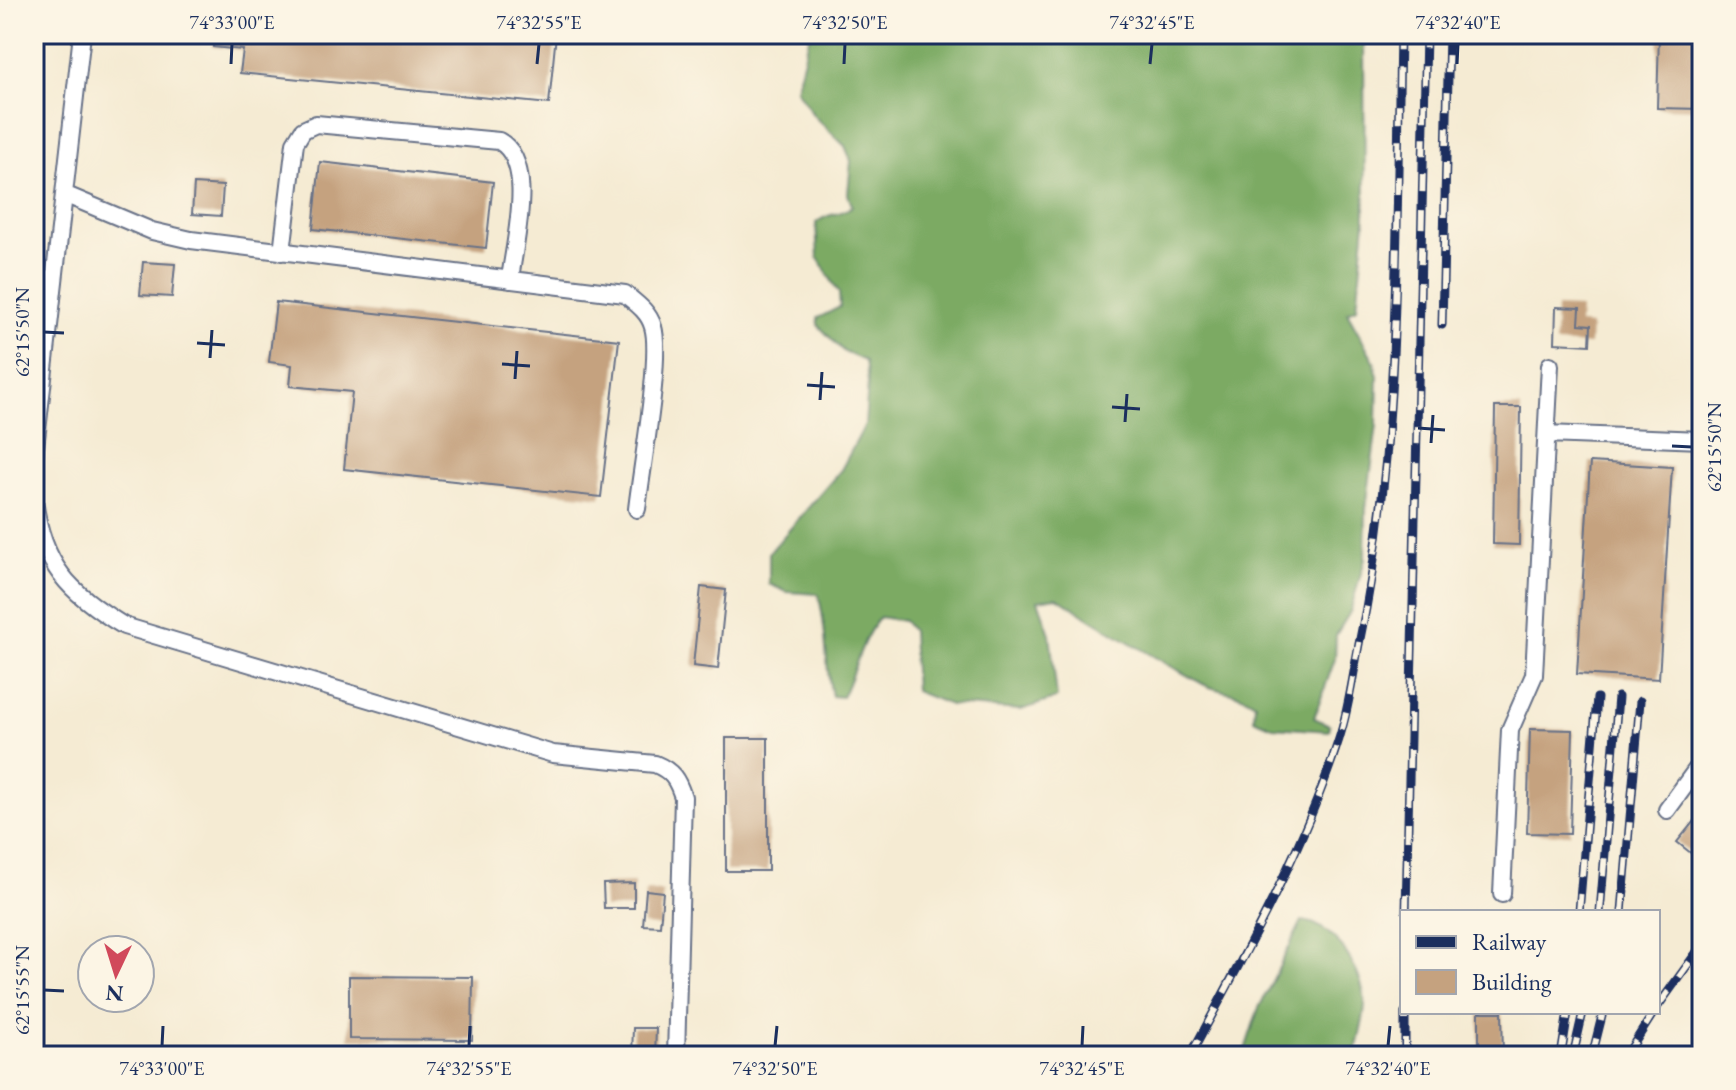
<svg xmlns="http://www.w3.org/2000/svg" width="1736" height="1090" viewBox="0 0 1736 1090" font-family="'EB Garamond',serif">
	<rect width="100%" height="100%" fill="#fcf5e5"/>
	<filter id="ink" filterUnits="userSpaceOnUse"><feTurbulence type="fractalNoise" baseFrequency=".0125" numOctaves="2"/><feDisplacementMap in="SourceGraphic" scale="16" xChannelSelector="R" yChannelSelector="G"/><feConvolveMatrix kernelMatrix="1 2 1 2 8 2 1 2 1" color-interpolation-filters="sRGB"/></filter>
	<filter id="wash" filterUnits="userSpaceOnUse"><feTurbulence type="fractalNoise" baseFrequency=".006" numOctaves="4" result="noise"/><feDisplacementMap in="SourceGraphic" scale="32" xChannelSelector="R" yChannelSelector="G"/><feGaussianBlur stdDeviation="1.8" result="paint"/><feColorMatrix in="noise" values="0 0 0 0 0 0 0 0 0 0 0 0 0 0 0 0 0 1.4 0 .05"/><feComposite in="paint" operator="in"/></filter>
	<g filter="url(#wash)">
		<rect width="100%" height="100%" fill="#f5ebd3"/>
		<path fill="#7baa64" stroke="#4b6c61" stroke-width="2" d="M810 34H1364L1365 221 1357 308 1347 312 1374 361 1378 376 1377 425 1366 509 1365 559 1350 612 1336 635 1335 659 1314 718 1330 725 1329 731 1273 727 1254 719 1255 703C1237 690 1220 693 1203 684 1153 657 1104 628 1057 597L1038 600 1050 634 1057 698 1021 710 950 705 915 691 912 631 904 621 880 617C860 640 856 670 842 697L832 696C824 662 828 628 818 594L787 592 769 584V553L841 470 865 425 868 382 865 361 844 352 818 325V318L840 307 839 293 818 258 816 223C828 212 841 216 852 206L848 194 851 161 845 146 814 116 796 89Z
			M1302 921C1335 923 1365 975 1365 1006 1364 1022 1358 1040 1355 1056H1243L1258 1010Z"/>
		<g id="blocks">
			<path fill="#c5a27f" d="M214 34H556L549 104 240 73 243 50 213 47Z
				M1659 34H1702V109L1657 108Z
				M320 162 493 182 486 248 313 229Z
				M194 184 223 186 221 216 192 214Z
				M143 262 175 264 172 297 140 295Z
				M276 302 619 340 601 497 344 469 352 392 290 386 292 365 269 362Z
				M1556 307 1580 308 1579 324 1591 325 1590 345 1555 343Z
				M1495 407H1521L1519 545 1493 544Z
				M1590 462 1672 467 1659 679 1577 674Z
				M701 587 726 590 718 669 693 666Z
				M1530 729 1573 730 1570 834 1527 833Z
				M726 738H768V871H726Z
				M1702 811V862L1677 842Z
				M634 883V908H604L603 884Z
				M646 890 663 892 660 926 643 925Z
				M349 976 473 977 472 1040 349 1039Z
				M1479 1012H1502L1503 1056H1479Z
				M633 1028H656L655 1056H632Z"/>
		</g>
	</g>
	<g filter="url(#ink)">
		<use href="#blocks" fill-opacity="0" stroke="#677187" stroke-width="2"/>
		<g fill="none" stroke-linecap="round" stroke-linejoin="round">
			<defs>
				<path id="lane" d="M82 34 64 194 152 231 191 240 625 294C636 303 649 312 653 327 662 356 641 472 637 509
					M282 252 295 143 303 130 316 124 499 141C537 162 514 242 510 280
					M1547 434 1702 440
					M34 457 64 194
					M34 499C42 565 69 593 124 626L553 754 655 764C672 771 677 779 683 797L676 1056
					M1667 810 1702 762
					M1502 894 1510 730 1534 675 1550 365"/>
			</defs>
			<use href="#lane" stroke="#677187" stroke-width="20"/>
			<use href="#lane" stroke="#fff" stroke-width="16"/>
			<defs>
				<path id="rail" d="M1442 325 1449 34
					M1406 912 1426 34
					M1579 912 1597 698
					M1600 912 1618 697
					M1622 912 1640 701
					M1658 1006 1702 945
					M1190 1056C1246 952 1303 851 1339 739 1349 708 1353 675 1359 644 1401 444 1396 237 1400 34
					M1405 1056V1012
					M1561 1056 1568 1012
					M1573 1056 1583 1012
					M1592 1056 1603 1012
					M1626 1056 1654 1012"/>
			</defs>
			<use href="#rail" stroke="#1b2f5e" stroke-width="9"/>
			<use href="#rail" stroke="#fcf5e5" stroke-width="6" stroke-dasharray="18" stroke-linecap="butt"/>
		</g>
	</g>
	<path fill="none" stroke="#1b2f5e" stroke-width="3" d="M231 64 232 44M537 64 539 44M844 64 845 44M1150 64 1152 44M1457 64 1458 44M44 332 64 333M197 343 225 345M210 358 212 330M502 364 530 366M515 379 517 351M807 385 835 387M820 400 822 372M1112 407 1140 409M1125 422 1127 394M1418 428 1445 430M1431 443 1433 415M1672 446 1692 447M44 990 64 991M162 1046 163 1026M469 1046 470 1026M775 1046 777 1026M1082 1046 1083 1026M1388 1046 1390 1026"/>
	<rect width="1736" height="1090" fill="none" stroke="#fcf5e5" stroke-width="88"/>
	<rect x="1400" y="910" width="260" height="104" fill="#fcf5e5" stroke="#a2a6af" stroke-width="2"/>
	<rect x="1416" y="936" width="40" height="12" fill="#1b2f5e" stroke="#a2a6af" stroke-width="2"/>
	<text x="1472" y="950" font-size="24" fill="#1b2f5e">Railway</text>
	<rect x="1416" y="970" width="40" height="24" fill="#c5a27f" stroke="#a2a6af" stroke-width="2"/>
	<text x="1472" y="990" font-size="24" fill="#1b2f5e">Building</text>
	<g transform="translate(116 974) rotate(184)"><circle r="38" fill="#fcf5e5" stroke="#a2a6af" stroke-width="2"/>
	<path d="M0-6L14 30L0 20L-14 30Z" fill="#d1495b"/>
	<text y="-12" font-size="22" font-weight="bold" text-anchor="middle" fill="#1b2f5e">N</text>
	</g>
	<rect x="44" y="44" width="1648" height="1002" fill="none" stroke="#1b2f5e" stroke-width="3"/>
	<g font-size="20" text-anchor="middle" fill="#1b2f5e">
		<text x="232" y="29">74°33'00"E</text>
		<text x="539" y="29">74°32'55"E</text>
		<text x="845" y="29">74°32'50"E</text>
		<text x="1152" y="29">74°32'45"E</text>
		<text x="1458" y="29">74°32'40"E</text>
		<text transform="translate(22 332) rotate(-90)" y="7">62°15'50"N</text>
		<text transform="translate(1714 447) rotate(-90)" y="7">62°15'50"N</text>
		<text transform="translate(22 990) rotate(-90)" y="7">62°15'55"N</text>
		<text x="162" y="1075">74°33'00"E</text>
		<text x="469" y="1075">74°32'55"E</text>
		<text x="775" y="1075">74°32'50"E</text>
		<text x="1082" y="1075">74°32'45"E</text>
		<text x="1388" y="1075">74°32'40"E</text>
	</g>
</svg>
